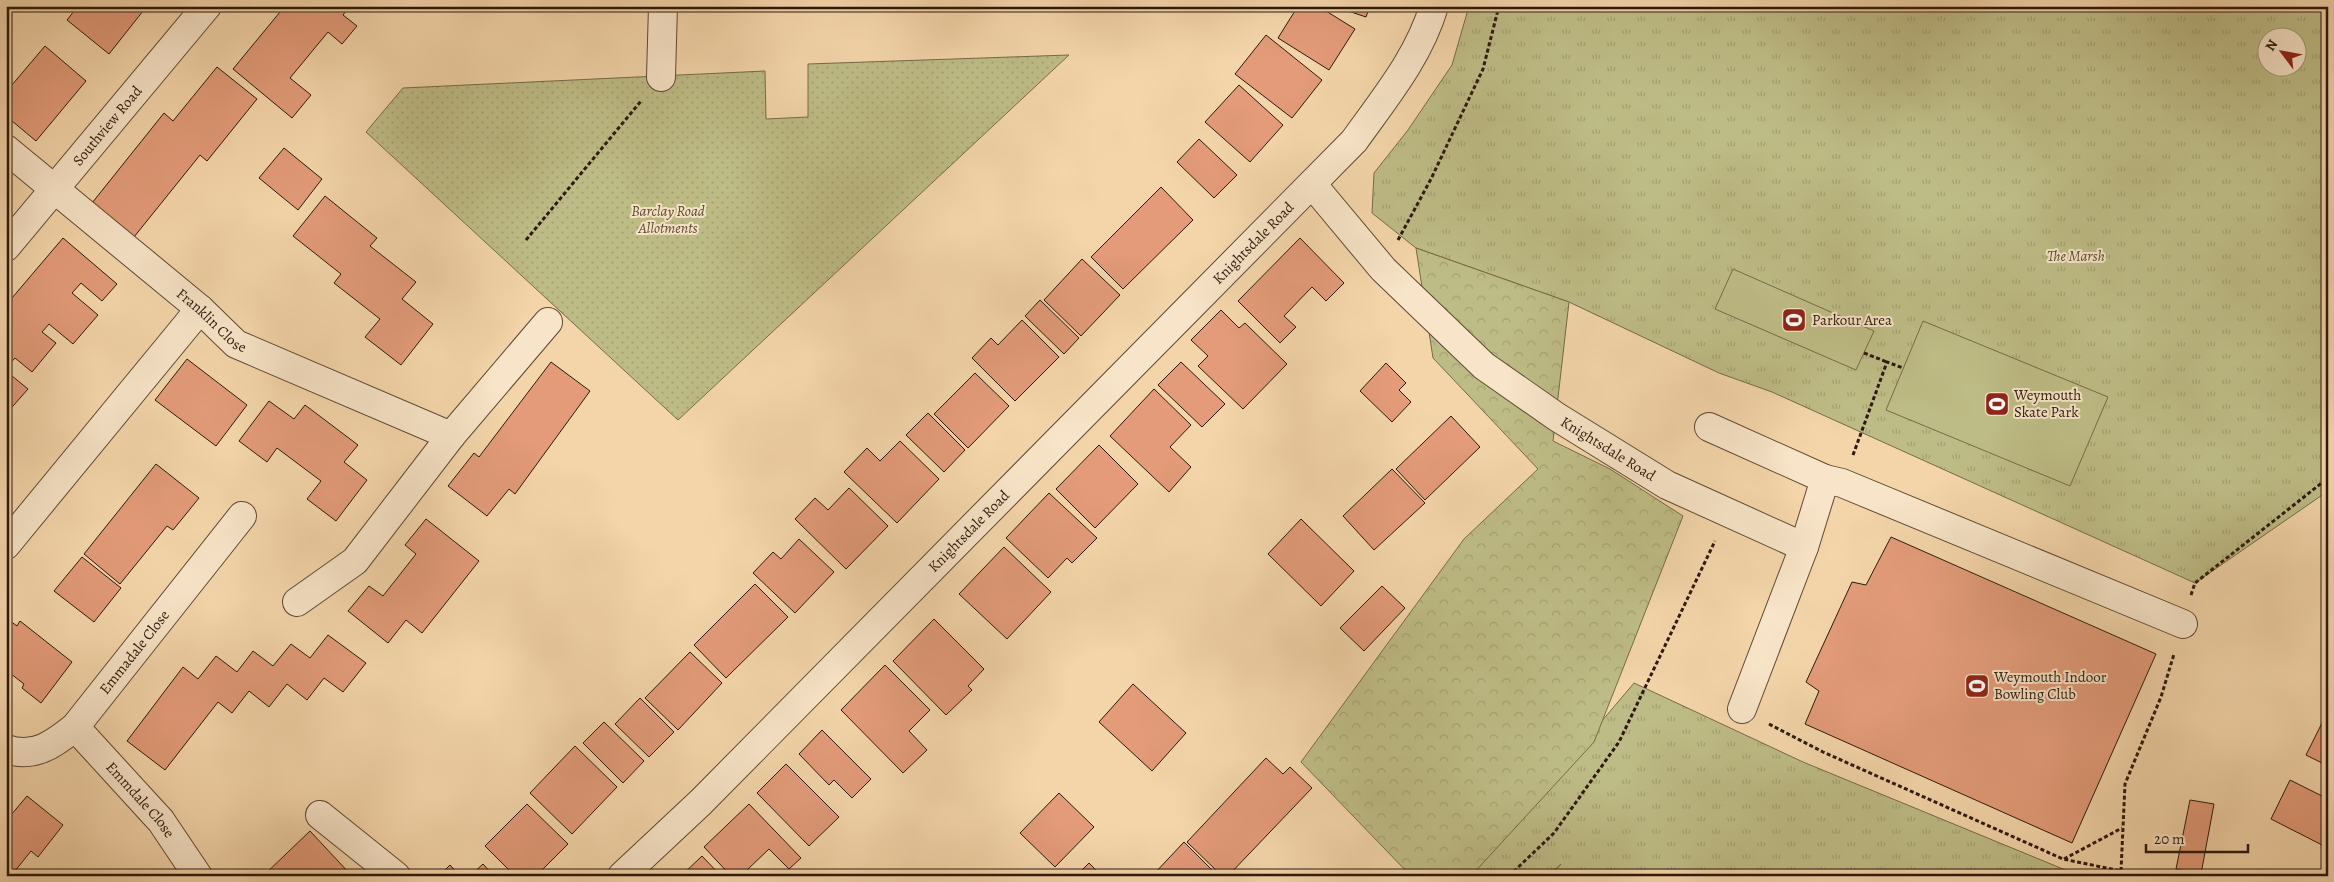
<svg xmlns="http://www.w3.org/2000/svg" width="2334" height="882" viewBox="0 0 2334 882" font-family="Alegreya,serif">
	<defs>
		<pattern id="grass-tufts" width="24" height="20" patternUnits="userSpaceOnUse" patternTransform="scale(1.25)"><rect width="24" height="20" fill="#bebc86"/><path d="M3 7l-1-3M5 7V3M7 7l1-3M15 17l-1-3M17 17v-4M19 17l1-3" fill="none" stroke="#a4a172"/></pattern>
		<pattern id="forest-crowns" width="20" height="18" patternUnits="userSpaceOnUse" patternTransform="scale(1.25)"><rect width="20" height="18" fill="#bebc86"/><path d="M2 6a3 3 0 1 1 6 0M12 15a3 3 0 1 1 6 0" fill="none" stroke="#a4a172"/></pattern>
		<pattern id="garden-dots" width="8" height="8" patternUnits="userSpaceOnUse" patternTransform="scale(1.25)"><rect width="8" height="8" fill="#bebc86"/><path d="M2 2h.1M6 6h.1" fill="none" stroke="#a4a172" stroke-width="1.8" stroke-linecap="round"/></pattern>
	</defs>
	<rect width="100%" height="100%" fill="#f4d5aa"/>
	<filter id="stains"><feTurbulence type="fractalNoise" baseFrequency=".004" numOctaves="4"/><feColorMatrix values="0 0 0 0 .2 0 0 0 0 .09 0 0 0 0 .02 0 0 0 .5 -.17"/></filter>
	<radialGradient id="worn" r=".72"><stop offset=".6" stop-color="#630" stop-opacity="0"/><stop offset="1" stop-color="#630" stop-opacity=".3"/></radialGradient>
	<path fill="url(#grass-tufts)" stroke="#766a48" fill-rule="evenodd" d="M1469 6H2328V491L2195 583 1772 392 1719 373 1569 302 1416 248 1372 213 1374 173 1408 130 1452 65ZM2266 38H2296V68H2266Z
		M1634 683 1803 762 2080 876H1551L1561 864 1547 876H1471Z"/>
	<path fill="url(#forest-crowns)" stroke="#766a48" d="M1416 248 1569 302 1553 441 1610 469 1683 516 1594 742 1471 876H1405L1409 874 1301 762 1464 539 1538 469 1433 358Z"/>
	<path fill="url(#garden-dots)" stroke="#766a48" d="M1069 55 678 420 366 132 403 88 765 71 766 119 808 117V64Z"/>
	<path fill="#bebc86" stroke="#766a48" d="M1733 269 1874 331 1856 370 1715 309Z
		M1923 321 2108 397 2070 486 1886 410Z"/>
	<path fill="#e39b79" stroke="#2d190b" d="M78 6H147L109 54 67 20Z
		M285 6H350L343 15 357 26 342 44 328 32 290 78 311 95 292 118 233 69Z
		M1298 6H1318L1355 29 1329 70 1278 38Z
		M1333 6H1370L1366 17Z
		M1266 35 1322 80 1292 118 1235 74Z
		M45 46 86 81 36 141 6 116V92Z
		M217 67 257 99 207 161 200 155 134 237 92 203 164 113 173 121Z
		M1239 85 1283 125 1250 162 1205 122Z
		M1199 139 1237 175 1214 198 1177 162Z
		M284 148 322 179 298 210 259 178Z
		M1161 187 1193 220 1123 289 1091 257Z
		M325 196 377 238 370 246 416 282 402 299 433 324 401 365 365 337 380 319 334 283 341 274 293 236Z
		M63 238 117 284 102 301 81 283 72 293 98 315 73 344 49 324 42 332 56 343 32 372 15 358 6 368V305Z
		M1300 238 1344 283 1326 301 1312 287 1284 316 1296 327 1280 343 1238 301Z
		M1082 259 1120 295 1081 336 1044 300Z
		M1040 300 1079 338 1064 354 1025 316Z
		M1221 310 1239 328 1245 323 1287 364 1243 409 1198 366 1208 356 1191 340Z
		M1022 320 1059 357 1015 401 972 358 991 338 998 345Z
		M187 359 247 405 216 446 155 400Z
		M551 362 590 391 515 494 509 489 487 516 448 486 474 453 479 457Z
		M1181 362 1225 404 1202 427 1158 385Z
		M1386 363 1406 383 1399 390 1411 402 1392 422 1360 391Z
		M6 371 28 389 6 414Z
		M975 373 1009 406 968 448 934 414Z
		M1154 389 1191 425 1170 447 1191 467 1169 492 1110 436Z
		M269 401 294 419 305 405 358 445 344 462 367 480 336 521 307 499 321 481 277 448 267 462 239 441Z
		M928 413 965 450 944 472 906 435Z
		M1451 416 1480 447 1425 500 1396 469Z
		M900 441 939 479 897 523 844 472 867 448 880 461Z
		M1099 445 1138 484 1095 528 1056 489Z
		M156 464 199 498 173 530 167 526 120 584 84 554Z
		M1392 469 1425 503 1374 550 1343 516Z
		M849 488 888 526 846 569 795 519 815 498 828 510Z
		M1049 493 1097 538 1072 563 1067 558 1048 578 1006 538Z
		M426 519 479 561 422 633 406 620 388 643 348 611 369 586 383 596 416 554 405 545Z
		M1301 519 1354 571 1321 606 1268 554Z
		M1891 537 2156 654 2072 843 1805 724 1819 691 1806 682 1852 582 1866 585Z
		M799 539 834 572 795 613 753 573 773 552 781 559Z
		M1004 547 1051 592 1007 639 959 594Z
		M82 557 121 588 94 622 54 591Z
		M755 584 788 617 726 678 694 645Z
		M1382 586 1405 608 1364 651 1340 628Z
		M6 618 17 626 20 621 72 662 41 703 22 688 24 684 6 670Z
		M934 619 984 669 968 686 972 690 946 715 893 661Z
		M328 635 366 663 343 692 324 678 307 700 287 684 269 707 249 691 232 713 218 702 165 770 127 741 183 667 198 679 216 656 237 672 253 651 273 666 291 644 310 658Z
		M690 652 722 683 678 730 645 698Z
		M885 665 930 710 909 731 927 750 903 773 841 710Z
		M1133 684 1186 733 1152 771 1099 722Z
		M640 698 674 732 649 757 615 724Z
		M2326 715 2328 716V766L2306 755Z
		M604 722 644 761 623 783 583 743Z
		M822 730 871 779 852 798 834 780 829 785 799 754Z
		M575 746 617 787 572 834 530 793Z
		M1266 758 1283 774 1290 767 1312 788 1228 876H1222L1187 842Z
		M786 764 839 817 809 846 757 793Z
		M2290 780 2328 799V839L2324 846 2271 819Z
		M1059 793 1094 827 1055 867 1020 833Z
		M27 796 63 825 38 857 31 851 11 876H6V821Z
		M2190 800 2214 804 2201 874 2176 869Z
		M527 804 568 844 536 876H515L485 846Z
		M749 804 801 858 789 869 769 849 747 870 753 876H731L704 847Z
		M310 831 352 876H263Z
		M1184 842 1218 876H1152Z
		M702 856 721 876H681Z
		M1089 863 1102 876H1076Z
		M483 864 494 876H470Z
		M450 865 460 876H439Z"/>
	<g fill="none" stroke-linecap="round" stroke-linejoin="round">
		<defs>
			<g id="minor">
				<path d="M661 77 663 6"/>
				<path id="s1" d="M6 149 200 309 236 344 451 436 548 322"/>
				<path id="s2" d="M1312 184 1383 269 1484 366 1557 417 1667 485 1804 547"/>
				<path id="s3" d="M6 247 207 6"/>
				<path d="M1709 427 1825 479"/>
				<path d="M6 545 200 309"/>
				<path d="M297 602 355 561 451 436"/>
				<path d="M1742 709 1804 547 1825 479 1842 483 2183 624"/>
				<path id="s4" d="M75 727 161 821 198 876"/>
				<path id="s5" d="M6 749C34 759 54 744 75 727L242 516"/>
				<path d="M320 815 396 876"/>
				<path id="s6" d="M622 876 701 802 1354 141C1384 99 1419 57 1434 6"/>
			</g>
		</defs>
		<use href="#minor" stroke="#5f4833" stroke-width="30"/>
		<path stroke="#2d190b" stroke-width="3" stroke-dasharray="4 2.5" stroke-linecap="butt" d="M526 240 641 101
			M1398 240 1431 179 1483 69 1499 6
			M1864 353 1887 362
			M1853 455 1887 362 1903 368
			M2191 595 2195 583 2328 478
			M1769 724 1823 752 2063 859 2121 871 2130 876
			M2064 859 2122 828
			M2121 871 2125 784 2161 697 2174 654
			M1509 876 1554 833 1619 742 1715 541"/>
		<use href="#minor" stroke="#f8e4c8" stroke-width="28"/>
	</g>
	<defs>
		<symbol id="stadium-square" viewBox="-11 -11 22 22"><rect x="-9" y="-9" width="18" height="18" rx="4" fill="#8f2418" stroke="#f8e4c8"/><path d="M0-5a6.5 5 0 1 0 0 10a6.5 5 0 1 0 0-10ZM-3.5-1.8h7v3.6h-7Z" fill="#fff"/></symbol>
	</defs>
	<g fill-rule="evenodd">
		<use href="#stadium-square" x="1780" y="306" width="28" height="28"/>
		<use href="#stadium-square" x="1983" y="390" width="28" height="28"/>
		<use href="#stadium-square" x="1963" y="672" width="28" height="28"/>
	</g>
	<g text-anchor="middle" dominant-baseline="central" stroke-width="4" stroke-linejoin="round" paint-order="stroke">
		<g font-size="15" fill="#2d190b" stroke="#f8e4c8">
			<text stroke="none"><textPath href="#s3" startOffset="158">Southview Road</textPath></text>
			<text stroke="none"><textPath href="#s6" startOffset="894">Knightsdale Road</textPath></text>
			<text stroke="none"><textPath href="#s1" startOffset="268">Franklin Close</textPath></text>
			<text stroke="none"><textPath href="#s2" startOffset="400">Knightsdale Road</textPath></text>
			<text stroke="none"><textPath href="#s6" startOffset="489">Knightsdale Road</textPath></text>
			<text stroke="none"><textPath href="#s5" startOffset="172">Emmadale Close</textPath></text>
			<text stroke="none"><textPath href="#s4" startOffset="98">Emmdale Close</textPath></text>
		</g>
		<g font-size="15" font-style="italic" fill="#584a30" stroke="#f8e4c8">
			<text x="668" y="211">Barclay Road<tspan x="668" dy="17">Allotments</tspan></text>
			<text x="2076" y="256">The Marsh</text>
		</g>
		<g font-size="15" fill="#2d190b" stroke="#f8e4c8" text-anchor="start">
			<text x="1812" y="320">Parkour Area</text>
			<text x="2014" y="395">Weymouth<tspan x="2014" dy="17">Skate Park</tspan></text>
			<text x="1994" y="677">Weymouth Indoor<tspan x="1994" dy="17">Bowling Club</tspan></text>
		</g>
	</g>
	<rect width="2334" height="882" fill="none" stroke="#f4d5aa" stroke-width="25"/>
	<rect x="8" y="8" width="2319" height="867" fill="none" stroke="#2d190b" stroke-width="2.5"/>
	<rect x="12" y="12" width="2309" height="857" fill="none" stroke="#2d190b"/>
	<g transform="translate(2282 52) rotate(302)"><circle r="24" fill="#f8e4c8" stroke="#a7937c"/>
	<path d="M0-4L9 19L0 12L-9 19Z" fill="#8f2418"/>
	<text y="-8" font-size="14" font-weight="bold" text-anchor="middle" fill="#2d190b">N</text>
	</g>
	<path d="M2146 844v8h102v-8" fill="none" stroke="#2d190b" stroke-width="2.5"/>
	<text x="2154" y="844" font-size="15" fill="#2d190b" stroke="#f8e4c8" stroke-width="4" paint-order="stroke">20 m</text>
	<rect width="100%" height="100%" filter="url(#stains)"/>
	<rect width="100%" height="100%" fill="url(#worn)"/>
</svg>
